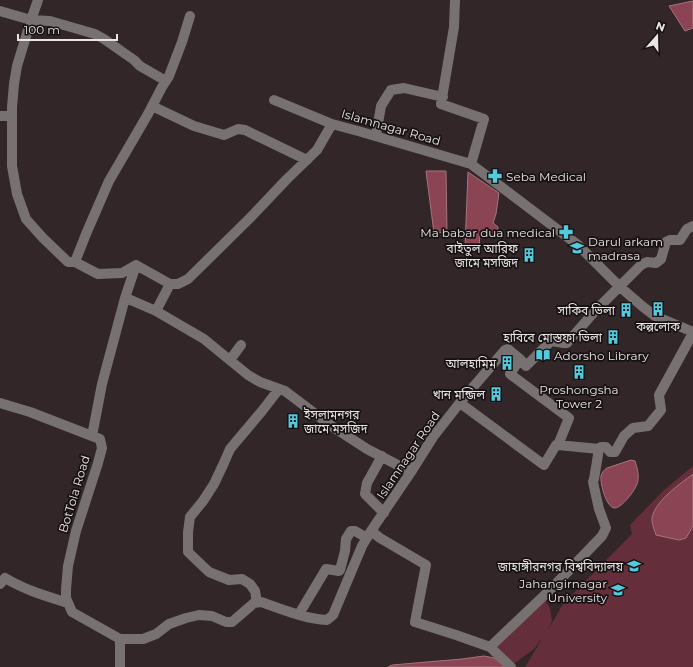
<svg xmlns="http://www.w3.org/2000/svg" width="693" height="667" viewBox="0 0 693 667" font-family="Montserrat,'Noto Sans Bengali',sans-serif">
	<rect width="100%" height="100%" fill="#322628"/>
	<path fill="#642e3a" d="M693 466V667H525L542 639 534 649 515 663 512 662 496 650 499 643 545 600 550 608 552 621 548 630 563 604 632 534 630 525 664 490Z"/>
	<path fill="#8a4453" stroke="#a7747e" d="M693 1V28L685 31 669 6Z
		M426 171H446L447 232 434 233Z
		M468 172 499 193 496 214 493 223 498 227 497 237 480 232 479 250 465 247Z
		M631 460 635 461C637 467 639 474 638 480 638 487 623 507 615 508 606 508 600 483 601 476 602 472 604 470 607 468Z
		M693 474V526L686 538 679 540 656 535C654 528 650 521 653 514 659 498 680 484 693 474Z
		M484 656 494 658 506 667H388L392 665 462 659Z"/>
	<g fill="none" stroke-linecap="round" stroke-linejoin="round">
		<path stroke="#777172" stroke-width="10" d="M455 0 454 27 441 104 484 119 471 164
			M0 11 31 20 38 0
			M274 100 332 124
			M152 106 194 126 224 135 238 129 245 130 307 160
			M0 116H12
			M376 136 381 106 391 90 404 88 443 97
			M75 262H68L43 238 26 219 17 194 12 166V107L14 84 17 66 31 20 50 21 95 34 104 39 134 60 140 66 166 81
			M136 265 170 284H178L188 279 250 218 287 179 317 150 332 124 358 131 471 164 578 245 619 286 642 306 655 316 693 332
			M136 265 122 273 98 274 75 262 86 234 109 181 148 114 162 87 169 76 182 42 190 16
			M125 298 133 301 156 311 204 339 248 375 260 382 285 391 330 425 367 449 411 472
			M156 311 170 284
			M230 360 241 345
			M0 403 30 412 92 436
			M460 403 544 465 556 445H558L569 418 510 374 520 359
			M558 445 599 449
			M382 456 367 483 365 494 384 513
			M371 531 380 538 426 565 415 622 456 635 490 647 552 588 602 536 606 528 599 509 593 482 594 479 599 449 601 447H606L610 452H615L624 436 633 428 648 426 661 410 659 395 693 333
			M0 584 5 578C25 590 46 596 68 603
			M257 602 255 591 250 584 242 579 229 580 209 572 188 552V532L190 517 203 501 214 484 223 465 230 449 262 411 279 389
			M299 614 326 569 339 571 340 570 345 551 346 539 351 531H355L367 538
			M120 639H143L156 634 169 624 186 618 199 615 212 616 226 622H232L254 603 261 602C282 609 305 619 327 620L333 615 362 546 371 531 411 472 433 437 462 400 505 350 508 349 520 359 526 366 551 341 564 343H567L595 311 641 265 647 262 656 263 661 259 666 242 670 240H680L687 229 693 226
			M120 639 72 612 66 598V589L68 566 76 531 98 463 102 448 100 439 92 436 102 384 125 298 136 265
			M120 639V667
			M490 647 511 667"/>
	</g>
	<defs>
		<symbol id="pharmacy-bare" viewBox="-9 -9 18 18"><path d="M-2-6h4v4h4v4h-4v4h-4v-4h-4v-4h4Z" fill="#54cade" stroke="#161112" stroke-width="2.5" paint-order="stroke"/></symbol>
		<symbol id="school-bare" viewBox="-9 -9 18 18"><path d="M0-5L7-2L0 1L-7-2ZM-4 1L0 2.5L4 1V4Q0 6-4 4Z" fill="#54cade" stroke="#161112" stroke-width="2.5" paint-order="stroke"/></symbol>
		<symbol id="building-bare" viewBox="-9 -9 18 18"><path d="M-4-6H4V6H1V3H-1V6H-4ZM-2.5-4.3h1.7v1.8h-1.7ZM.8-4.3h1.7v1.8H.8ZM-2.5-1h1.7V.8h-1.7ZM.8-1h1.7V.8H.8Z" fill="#54cade" stroke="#161112" stroke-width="2.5" paint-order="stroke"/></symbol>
		<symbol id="library-bare" viewBox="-9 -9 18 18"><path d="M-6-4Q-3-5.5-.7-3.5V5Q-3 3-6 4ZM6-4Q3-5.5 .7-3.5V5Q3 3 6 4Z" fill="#54cade" stroke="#161112" stroke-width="2.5" paint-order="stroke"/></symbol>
		<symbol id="university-bare" viewBox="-9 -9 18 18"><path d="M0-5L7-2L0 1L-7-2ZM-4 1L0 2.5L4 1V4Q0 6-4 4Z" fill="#54cade" stroke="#161112" stroke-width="2.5" paint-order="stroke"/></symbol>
	</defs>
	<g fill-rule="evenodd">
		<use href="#pharmacy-bare" x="485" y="166" width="20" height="20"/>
		<use href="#pharmacy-bare" x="556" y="222" width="20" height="20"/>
		<use href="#school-bare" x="567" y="238" width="20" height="20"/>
		<use href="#building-bare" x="519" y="245" width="20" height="20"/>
		<use href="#building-bare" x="648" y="299" width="20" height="20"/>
		<use href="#building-bare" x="616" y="300" width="20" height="20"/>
		<use href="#building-bare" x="603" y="327" width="20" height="20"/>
		<use href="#library-bare" x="533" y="345" width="20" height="20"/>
		<use href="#building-bare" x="497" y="353" width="20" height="20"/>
		<use href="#building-bare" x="569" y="362" width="20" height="20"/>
		<use href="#building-bare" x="486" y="384" width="20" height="20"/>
		<use href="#building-bare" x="283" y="411" width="20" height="20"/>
		<use href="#university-bare" x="624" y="556" width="20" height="20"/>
		<use href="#university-bare" x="608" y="580" width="20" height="20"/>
	</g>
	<g text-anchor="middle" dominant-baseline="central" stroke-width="3.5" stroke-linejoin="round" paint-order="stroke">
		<g font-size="12" fill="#ebe3e4" stroke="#161112">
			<text transform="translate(391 127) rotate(16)">Islamnagar Road</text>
			<text transform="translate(408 455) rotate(-56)">Islamnagar Road</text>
			<text transform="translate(74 494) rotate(-73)">BotTola Road</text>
		</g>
		<g font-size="12" fill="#ebe3e4" stroke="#161112" text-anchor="end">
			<text x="506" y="176" text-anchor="start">Seba Medical</text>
			<text x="555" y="232">Ma babar dua medical</text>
			<text x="588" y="241" text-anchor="start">Darul arkam<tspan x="588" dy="14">madrasa</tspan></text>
			<text x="518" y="248">বাইতুল আরিফ<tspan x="518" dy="14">জামে মসজিদ</tspan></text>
			<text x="615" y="310">সাকিব ভিলা</text>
			<text x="658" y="326" text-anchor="middle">কল্পলোক</text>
			<text x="602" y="337">হাবিবে মোস্তফা ভিলা</text>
			<text x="554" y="355" text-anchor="start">Adorsho Library</text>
			<text x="496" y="363">আলহামিম</text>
			<text x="579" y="389" text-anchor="middle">Proshongsha<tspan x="579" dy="14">Tower 2</tspan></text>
			<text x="485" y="394">খান মন্জিল</text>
			<text x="304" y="414" text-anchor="start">ইসলামনগর<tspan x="304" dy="14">জামে মসজিদ</tspan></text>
			<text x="623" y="566">জাহাঙ্গীরনগর বিশ্ববিদ্যালয়</text>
			<text x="607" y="583">Jahangirnagar<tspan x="607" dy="14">University</tspan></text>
		</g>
	</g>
	<g transform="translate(657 36) rotate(20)" stroke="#161112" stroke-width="3" paint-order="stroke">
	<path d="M0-3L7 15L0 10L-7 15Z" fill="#ebe3e4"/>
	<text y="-6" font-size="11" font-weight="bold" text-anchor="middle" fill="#ebe3e4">N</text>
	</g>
	<path d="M18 34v6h99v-6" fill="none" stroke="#ebe3e4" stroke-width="2"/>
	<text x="24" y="34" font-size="12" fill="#ebe3e4" stroke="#161112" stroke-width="3" paint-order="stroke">100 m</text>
</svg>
